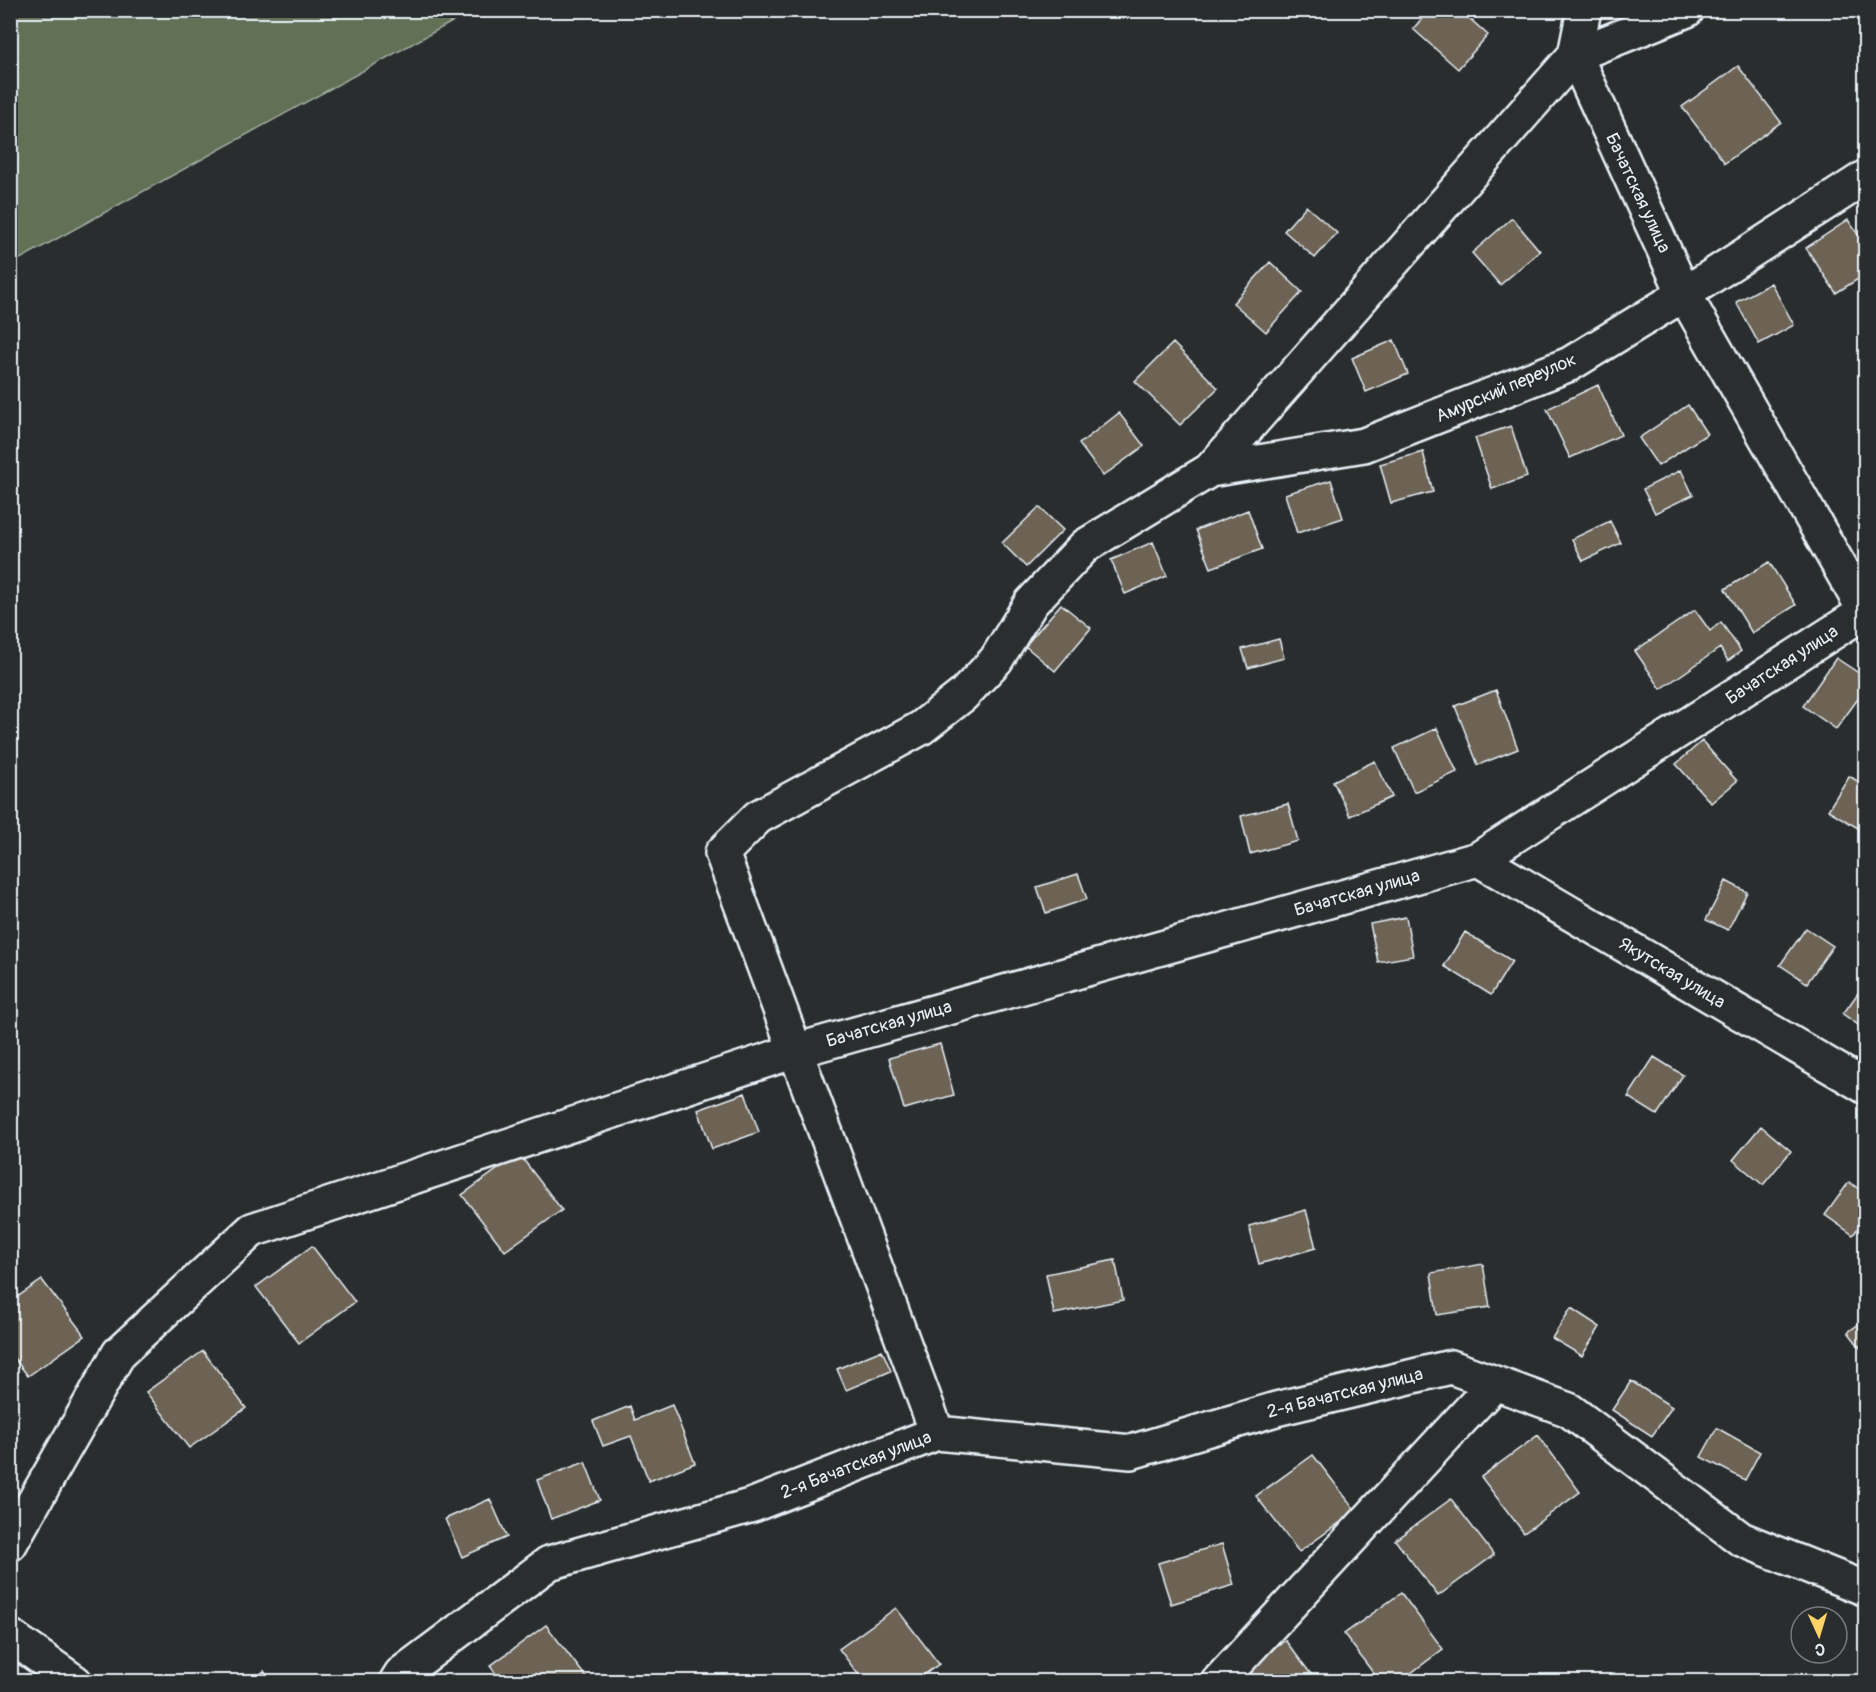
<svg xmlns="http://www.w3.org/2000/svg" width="1876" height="1692" viewBox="0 0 1876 1692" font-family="Pangolin,sans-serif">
	<rect width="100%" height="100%" fill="#2a2d2e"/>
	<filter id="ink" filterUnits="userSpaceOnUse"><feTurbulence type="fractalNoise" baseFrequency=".0167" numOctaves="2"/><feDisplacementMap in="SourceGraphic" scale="12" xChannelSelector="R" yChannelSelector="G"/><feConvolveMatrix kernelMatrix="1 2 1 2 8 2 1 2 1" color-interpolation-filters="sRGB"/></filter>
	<g filter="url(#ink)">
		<path fill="#626f56" stroke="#a5b0a7" stroke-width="1.5" d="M11 10H472V11L11 264Z"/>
		<path fill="#6d6454" stroke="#e8f1f8" stroke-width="1.5" d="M1429 10H1460L1488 35 1458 69 1413 29Z
			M1738 66 1781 122 1725 163 1682 107Z
			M1306 206 1337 233 1315 258 1284 231Z
			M1512 218 1540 251 1500 285 1472 253Z
			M1848 220 1866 246V274L1836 293 1806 248Z
			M1270 262 1302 292 1266 332 1233 303Z
			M1771 283 1794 325 1759 344 1736 302Z
			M1394 340 1408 374 1366 392 1352 358Z
			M1173 343 1218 388 1180 425 1135 381Z
			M1598 385 1621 435 1570 458 1547 409Z
			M1688 405 1707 434 1658 466 1639 438Z
			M1119 413 1144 446 1103 476 1079 444Z
			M1511 426 1527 477 1492 489 1475 438Z
			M1423 452 1433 492 1391 503 1380 464Z
			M1681 470 1693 495 1655 513 1643 489Z
			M1331 480 1343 518 1297 533 1285 494Z
			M1039 507 1063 530 1026 567 1002 543Z
			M1248 510 1262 549 1211 568 1196 530Z
			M1610 521 1621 543 1583 561 1572 539Z
			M1153 542 1167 576 1125 594 1111 560Z
			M1769 562 1796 605 1752 633 1725 589Z
			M1061 604 1091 628 1055 671 1025 646Z
			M1695 610 1710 631 1721 622 1741 651 1728 661 1720 648 1661 689 1635 651Z
			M1279 639 1284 658 1248 668 1242 649Z
			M1836 658 1866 678V688L1836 729 1803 706Z
			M1496 690 1518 749 1478 765 1455 706Z
			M1437 728 1457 772 1414 792 1394 748Z
			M1702 741 1737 781 1711 803 1676 764Z
			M1375 761 1392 797 1350 816 1333 781Z
			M1849 776 1866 786V833L1828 810Z
			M1288 804 1298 841 1250 854 1241 816Z
			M1078 874 1087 899 1046 913 1037 887Z
			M1726 881 1747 892 1728 930 1706 920Z
			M1406 917 1413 956 1378 962 1370 924Z
			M1806 928 1833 946 1807 983 1780 965Z
			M1465 932 1512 961 1491 995 1444 966Z
			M1863 986 1866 988 1864 1029 1843 1014Z
			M940 1044 954 1095 904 1109 889 1058Z
			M1654 1057 1683 1075 1657 1115 1628 1097Z
			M745 1093 759 1132 712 1149 698 1110Z
			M1761 1126 1791 1151 1763 1185 1733 1160Z
			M519 1154 562 1210 505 1251 462 1195Z
			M1849 1182 1866 1194V1217L1853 1235 1825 1215Z
			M1306 1210 1316 1248 1259 1264 1249 1226Z
			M312 1246 355 1302 299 1343 256 1287Z
			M1115 1260 1123 1300 1054 1314 1046 1274Z
			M1483 1264 1490 1307 1437 1315 1431 1273Z
			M42 1280 85 1336 28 1376 10 1353V1302Z
			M1571 1308 1600 1327 1582 1356 1552 1338Z
			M1866 1319V1355L1848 1332Z
			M882 1350 891 1371 846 1390 837 1369Z
			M203 1351 246 1408 189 1448 146 1392Z
			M1631 1381 1672 1407 1652 1436 1612 1410Z
			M672 1405 695 1463 649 1481 631 1436 603 1446 593 1421 630 1406 635 1420Z
			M1717 1428 1760 1452 1745 1480 1701 1457Z
			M1538 1435 1580 1492 1524 1533 1481 1477Z
			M1313 1455 1356 1511 1299 1552 1256 1496Z
			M585 1462 600 1500 551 1519 537 1480Z
			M490 1499 507 1537 462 1557 445 1519Z
			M1451 1499 1494 1555 1438 1596 1395 1540Z
			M1222 1544 1234 1585 1171 1604 1158 1563Z
			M1401 1593 1443 1649 1399 1682H1380L1344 1634Z
			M896 1608 939 1664 914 1682H864L839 1649Z
			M546 1625 589 1681 502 1682 490 1666Z
			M1285 1640 1317 1682 1228 1681Z
			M264 1671 272 1682H250Z"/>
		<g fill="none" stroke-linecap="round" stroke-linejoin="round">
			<defs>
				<path id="street" d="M1575 55 1684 294 1866 613
					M1575 55 1687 10
					M1210 470 1364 445 1570 364 1684 294 1866 177
					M1478 859 1866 1087
					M937 1433 722 853 758 817 921 728 963 695 996 660 1031 603 1085 546 1210 470 1575 55 1584 10
					M10 1544 119 1353 252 1230 795 1051 1478 859 1866 611
					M10 1636 75 1682
					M396 1682 401 1674 549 1563 753 1505 937 1433 1131 1452 1276 1409 1451 1367 1569 1410 1741 1539 1866 1589
					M1218 1682 1495 1383"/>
			</defs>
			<use href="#street" stroke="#e8f1f8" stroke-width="38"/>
			<use href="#street" stroke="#2a2d2e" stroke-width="33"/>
		</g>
	</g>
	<g text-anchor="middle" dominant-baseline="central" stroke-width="4.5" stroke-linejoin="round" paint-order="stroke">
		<g font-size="18" fill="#e8f1f8" stroke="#2a2d2e">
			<text transform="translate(1638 193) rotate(65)">Бачатская улица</text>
			<text transform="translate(1506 388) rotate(-23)">Амурский переулок</text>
			<text transform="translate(1782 665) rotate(-33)">Бачатская улица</text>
			<text transform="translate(1357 893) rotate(-16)">Бачатская улица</text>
			<text transform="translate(1672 973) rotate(31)">Якутская улица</text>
			<text transform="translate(889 1024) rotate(-16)">Бачатская улица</text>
			<text transform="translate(1345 1393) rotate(-14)">2-я Бачатская улица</text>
			<text transform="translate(856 1465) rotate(-21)">2-я Бачатская улица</text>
		</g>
	</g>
	<rect width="1876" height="1692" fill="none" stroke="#2a2d2e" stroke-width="36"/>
	<rect x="18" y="18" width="1840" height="1656" fill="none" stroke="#e8f1f8" stroke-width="2" filter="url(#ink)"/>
	<g transform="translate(1819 1635) rotate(176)"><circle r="28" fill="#2a2d2e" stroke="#767b7f" stroke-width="1.5"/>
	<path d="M0-4.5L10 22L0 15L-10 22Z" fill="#ffd166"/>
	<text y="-9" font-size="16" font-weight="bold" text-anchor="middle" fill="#e8f1f8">С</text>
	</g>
</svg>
